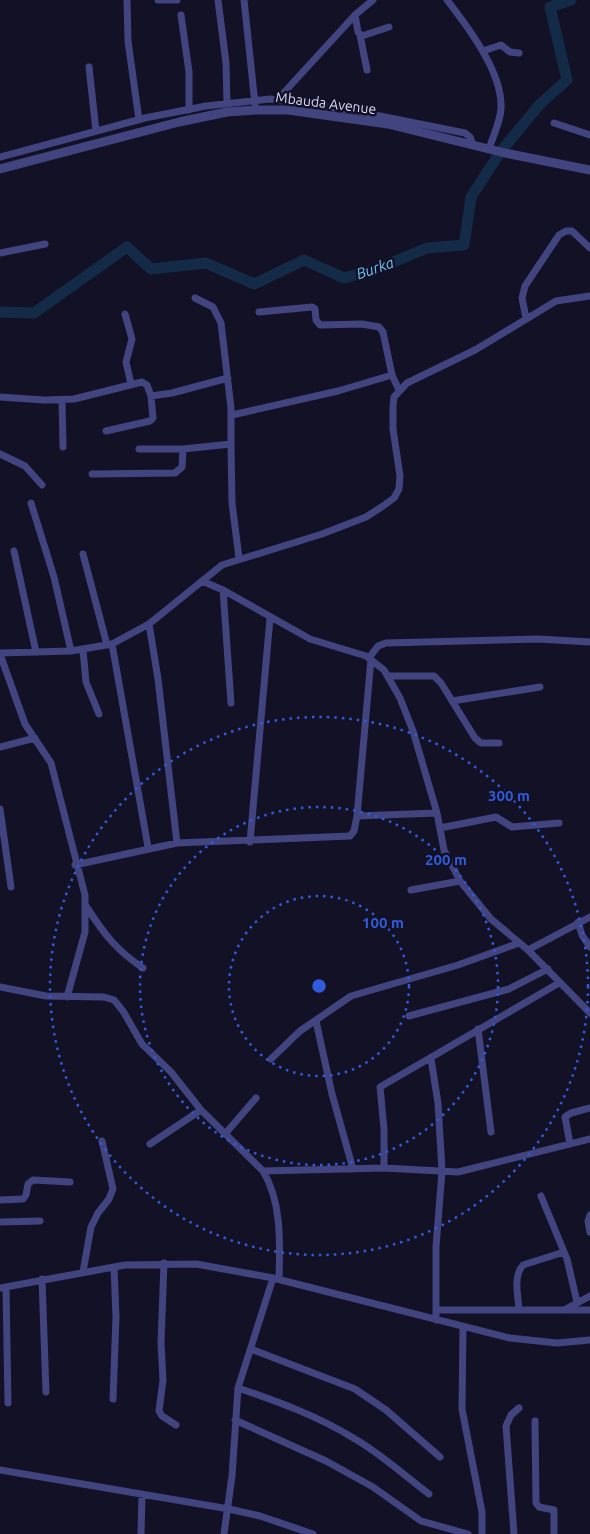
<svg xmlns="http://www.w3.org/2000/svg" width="590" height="1534" viewBox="0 0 590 1534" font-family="Ubuntu,sans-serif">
	<rect width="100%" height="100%" fill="#131125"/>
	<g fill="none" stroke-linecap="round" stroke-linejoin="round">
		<path stroke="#132b47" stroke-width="11" d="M0 312 34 313 127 247 151 269 206 263 254 284 304 260 344 278 379 268 427 248 464 245 471 197 501 151 540 104 567 80 550 7 571 0"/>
		<path stroke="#41447f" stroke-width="7" d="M127 0 128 41 139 120
			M158 0H177
			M218 0 226 63 227 104
			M244 0 255 104
			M447 0C467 26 501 70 501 105 502 118 493 136 489 149
			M181 15 189 72V110
			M355 15 358 32 362 36 389 27
			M360 35 367 70
			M483 51 501 45 510 52 519 53
			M89 67 96 131
			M278 99 355 15 373 0
			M554 123 590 135
			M0 157 145 118 206 106 270 99 355 111 465 133 470 137 473 145
			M0 253 45 244
			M259 312 312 307 315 309 316 320 320 325 362 324 379 327 383 332 392 375 399 390
			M125 314 132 339 126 362 131 384
			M526 318 522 298 525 286 559 235 566 231H572L590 248
			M0 397 44 400 74 399 142 382 147 385 151 396 172 393 228 378
			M62 400 63 447
			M232 415 338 391 392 375
			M106 431 150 421 153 418 151 396
			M231 444 232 503 239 558
			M139 449H183
			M0 454 25 466 42 485
			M92 474 175 473 182 467 183 449 231 444V408L221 323 213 307 195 298
			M31 503 54 577 71 651
			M14 551 36 652
			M83 554 107 645
			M202 581 223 590 310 639 366 656 384 670 400 698 413 731 437 813 444 850 460 881 491 919 528 950 590 1013
			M223 590 231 703
			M149 624 158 679 177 843
			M112 644 148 847
			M83 650 86 682 99 714
			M0 653 71 651 112 644 149 624 222 565 322 534 366 517 383 506 394 498 399 489 400 476 393 429V406L394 397 407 383 475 350 556 301 590 296
			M0 654 25 724 51 763 85 895V932L67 997
			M369 658 378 646 386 643 538 639 590 642
			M388 676H434L441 683 475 738 481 743H499
			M452 701 540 687
			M0 747 35 738
			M0 809 11 887
			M357 816 437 813
			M440 828 496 817 512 827 559 823
			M250 842 270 618
			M75 865 177 843 350 836 354 831 357 816 371 659
			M411 890 460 881
			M86 906C104 934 116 950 143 968
			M578 922 582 935 590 947
			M528 950 590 917
			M0 987 46 996 104 997 114 1000 123 1011 142 1044 171 1072 201 1110 263 1171C282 1202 280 1244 279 1279
			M409 1016 509 989 548 969
			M316 1021 332 1094 353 1169
			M478 1029 491 1132
			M271 1059 300 1031 351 996 458 965 519 943
			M431 1059 438 1103 442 1171 436 1247V1320
			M225 1134 256 1098
			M150 1144 201 1110
			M570 1144 565 1117 571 1113 590 1108
			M384 1168V1129L380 1087 559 983
			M263 1171 384 1168 458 1172 590 1139
			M541 1196 567 1259 577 1302
			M0 1200 23 1199 26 1195 28 1184 33 1180 70 1182
			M590 1215 588 1221 590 1232
			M0 1222 40 1221
			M164 1263 161 1343 163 1380 159 1411 162 1416 176 1425
			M83 1272 91 1227 98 1213 109 1199 113 1189 102 1141
			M42 1279 46 1392
			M6 1287 8 1403
			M0 1288 125 1265 196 1264 273 1278 510 1338 557 1343 590 1340
			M519 1309C518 1296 513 1276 523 1265L564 1252
			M436 1310H590
			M564 1310 590 1296
			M463 1327 462 1409 482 1512V1534
			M251 1349 355 1389 386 1410 440 1457
			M238 1388C279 1402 318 1416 355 1439 381 1454 405 1476 429 1494
			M113 1399 116 1317 114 1267
			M235 1420 326 1461 373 1487 421 1521 468 1534
			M535 1421 536 1503 539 1507 554 1510V1534
			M0 1470 229 1509 260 1516 313 1534
			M141 1534 142 1495
			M224 1534 232 1476 238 1388 273 1278
			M514 1534 506 1426 511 1415 519 1408"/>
		<path stroke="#41447f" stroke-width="9" d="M0 169 179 122 227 112 256 110H288L388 124 505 153 590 170"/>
	</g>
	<g fill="none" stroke="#305cdc" stroke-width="2.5" stroke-dasharray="2.5 5">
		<circle cx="319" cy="986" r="90"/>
		<circle cx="319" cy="986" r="179"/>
		<circle cx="319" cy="986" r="269"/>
	</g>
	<g text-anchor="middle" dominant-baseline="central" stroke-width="5" stroke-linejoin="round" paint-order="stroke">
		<g font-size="14" fill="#dad9fb" stroke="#131125">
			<text transform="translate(326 103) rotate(7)">Mbauda Avenue</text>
		</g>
		<g font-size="15" font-style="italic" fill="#71c0f1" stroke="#131125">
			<text transform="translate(375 268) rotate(-19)">Burka</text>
		</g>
	</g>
	<circle cx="319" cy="986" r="8" fill="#305cdc" stroke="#131125" stroke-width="2.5"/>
	<g font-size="15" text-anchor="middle" font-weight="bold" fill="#305cdc" stroke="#131125" stroke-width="5" stroke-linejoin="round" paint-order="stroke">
		<text x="509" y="801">300 m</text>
		<text x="446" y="865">200 m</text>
		<text x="383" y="928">100 m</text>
	</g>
</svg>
